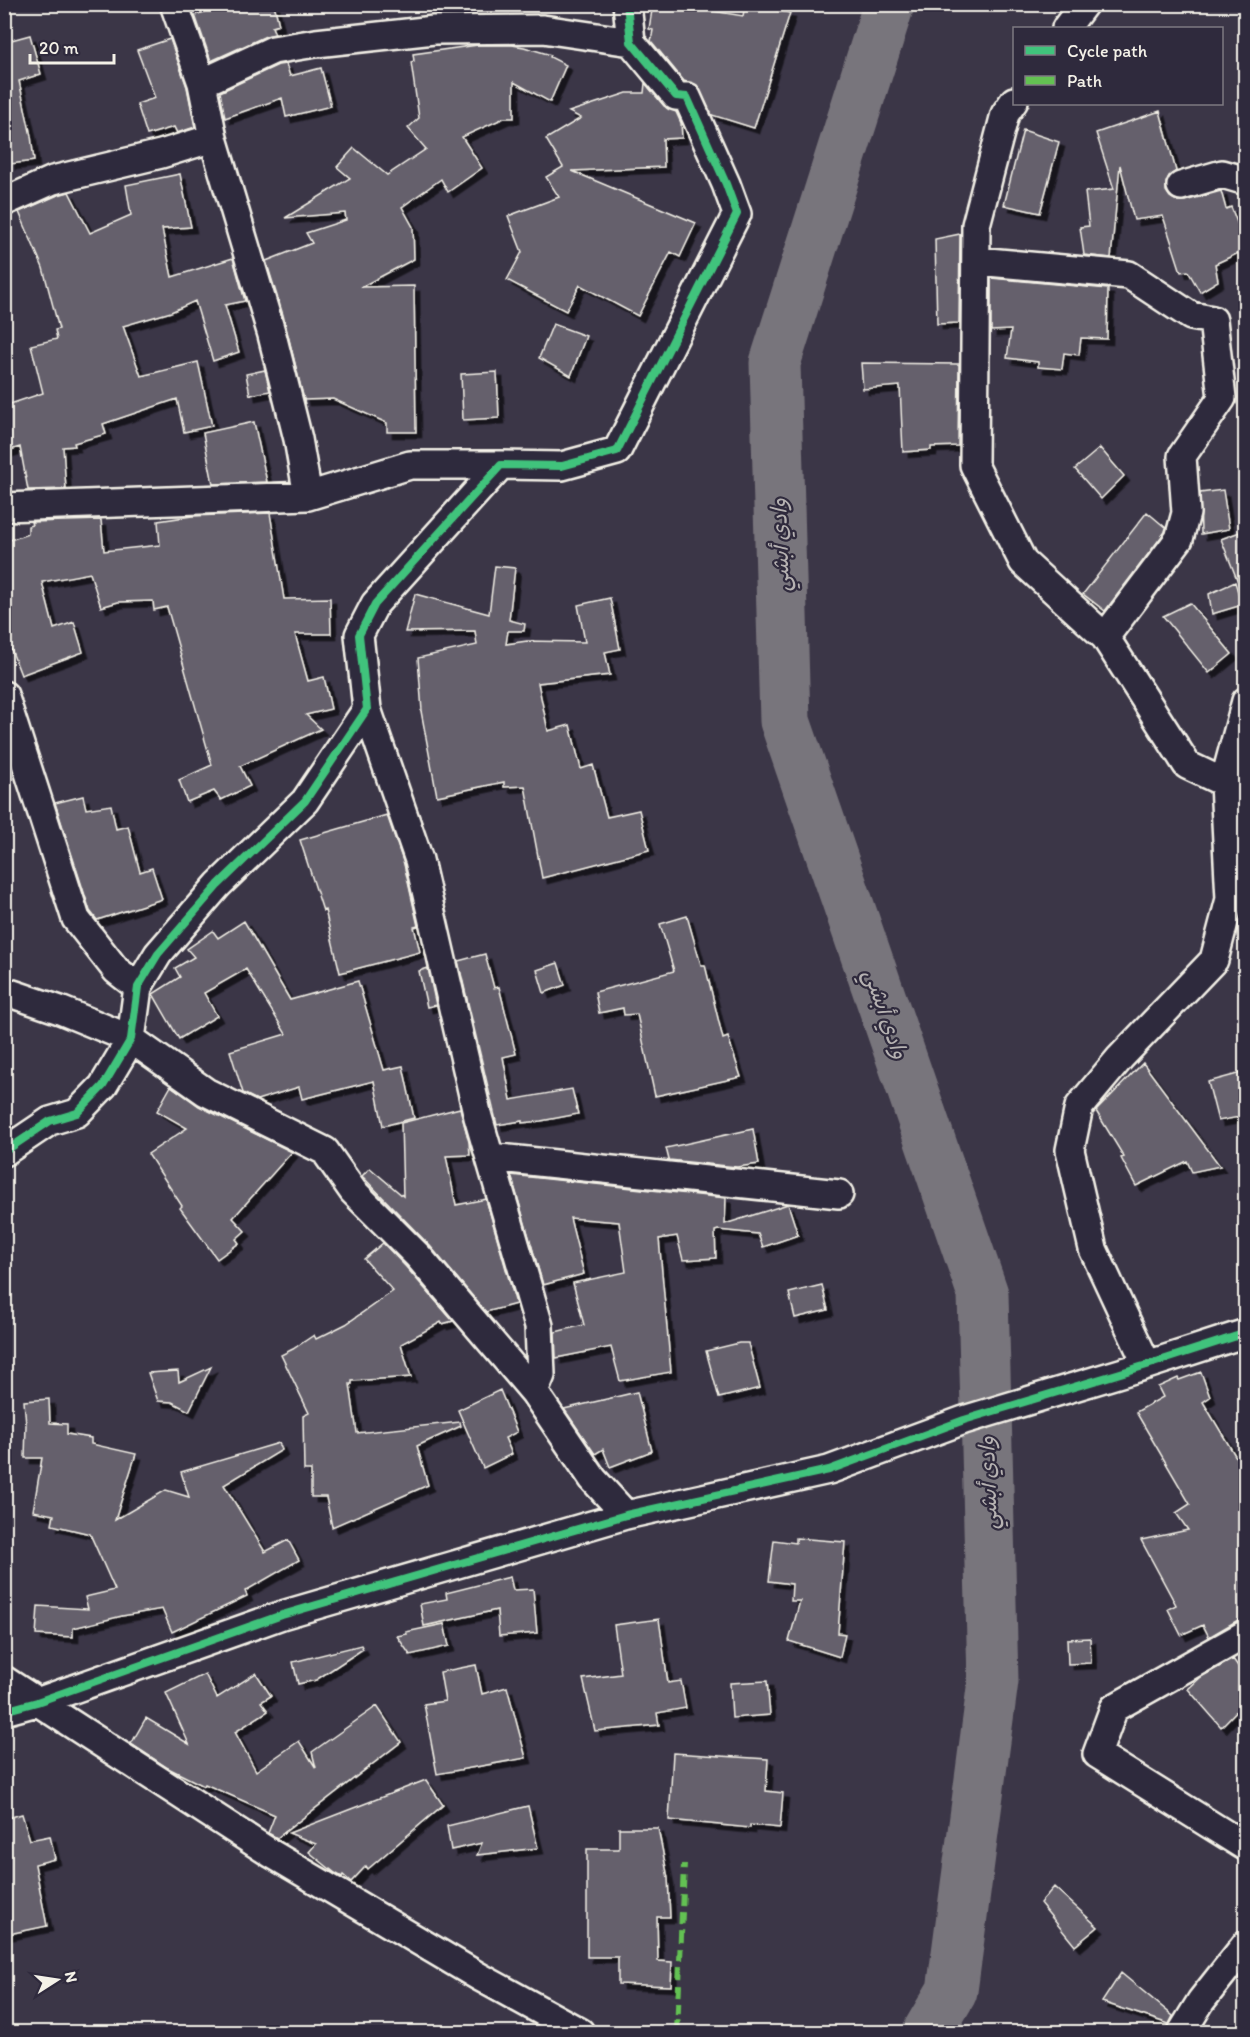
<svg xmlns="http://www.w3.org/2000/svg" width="1250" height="2037" viewBox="0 0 1250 2037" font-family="Itim,'Playpen Sans Arabic',sans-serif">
	<defs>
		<filter id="shadow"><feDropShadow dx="5.5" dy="5.5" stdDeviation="0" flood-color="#0009"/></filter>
	</defs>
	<rect width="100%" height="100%" fill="#3b3647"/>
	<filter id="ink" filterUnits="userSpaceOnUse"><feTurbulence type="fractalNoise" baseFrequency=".0167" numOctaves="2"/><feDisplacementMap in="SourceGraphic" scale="12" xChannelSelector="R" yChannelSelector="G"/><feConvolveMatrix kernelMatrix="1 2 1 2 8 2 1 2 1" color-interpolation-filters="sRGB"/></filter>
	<g filter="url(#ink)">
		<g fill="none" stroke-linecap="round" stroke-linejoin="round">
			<path stroke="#78747b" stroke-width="51" d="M889 4 775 363 785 721 983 1294 993 1681 952 1991 928 2032"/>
		</g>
		<path fill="#65616c" stroke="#f4f1e8" stroke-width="1.5" filter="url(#shadow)" d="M206 4H274L279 25 272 27 275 34 266 36 211 61 195 15 205 12Z
			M653 4H695V8L743 16 745 4 790 13 754 128 712 115 697 85 684 81 651 41 653 30 649 29Z
			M30 35 41 74 19 81 31 136 34 161 10 164 4 117V42Z
			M170 39 187 87 195 127 177 133 174 127 147 135 137 104 155 98 137 50Z
			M478 45H512L524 47 551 55 550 57 566 65 550 102 514 82V118H504L462 137 482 168 448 192 441 179 402 207 413 227 414 259 361 287 414 286 416 432H387V423L333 399 304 400 283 315 266 261 312 243 306 233 346 220 345 213 285 218 350 178 337 167 354 148 387 175 426 149 408 128 419 118 411 62 414 61 413 54Z
			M286 64 290 76 321 68 331 106 286 117 282 98 225 118 220 92 278 65Z
			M645 83 664 106 676 112 681 123 682 138 663 139 664 167 572 171 696 223 680 257 671 252 638 316 580 285 566 311 507 280 522 252 508 216 559 197 546 177 563 167 546 139 581 118 569 112 627 93H644Z
			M1160 111 1176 171 1169 176 1166 183V191L1170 197 1177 201H1185L1221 191 1226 209 1231 207 1245 243V250L1215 264 1218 281 1200 292 1188 271 1181 272 1163 216 1134 220 1120 165 1111 258 1084 255 1080 227 1089 226 1085 192 1114 189 1096 133Z
			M1023 130 1059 142 1040 213 1004 205Z
			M180 174 191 227 162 229 172 277 233 258 245 301 225 305 239 352 213 361 195 301 171 312 123 326 141 376 198 362 212 426 184 432 177 399 103 424 106 434 74 443 75 446 63 447 66 489 28 490 20 447 4 452V406L43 393 31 345 57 339 55 330 59 329 43 268 19 212 58 195 69 192 90 233 131 215 126 185Z
			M960 234 959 323 937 324 935 239Z
			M991 278 1108 289 1107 339 1081 338 1079 355 1064 353 1062 369 1038 367V362L1007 358 1011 330 991 331Z
			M553 324 586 336 571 376 539 358Z
			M861 363 959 364 958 446 931 447V450L903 452 900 386 863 389Z
			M265 370 270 391 250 395 246 374Z
			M497 372 499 418 463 420 461 374Z
			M254 422 267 482 213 484 203 433Z
			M1100 448 1124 476 1101 499 1075 469Z
			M1223 490 1229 529 1201 534 1200 493Z
			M1147 512 1166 528 1165 532 1105 611 1083 594Z
			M270 513 284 599 330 598 331 634H295L308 681 324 677 331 709 306 715 321 729 240 766 250 786 221 800 214 791 187 802 179 780 212 765 167 607 154 610 153 601 118 602 101 607 90 573 42 582 54 629 74 622 83 652 21 675 4 631V542L28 534V526L32 525 31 522 101 520 104 551 160 545 158 521 192 516Z
			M1245 530V597H1244L1221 539Z
			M495 566 515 568 509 620 525 624 524 631H508L506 644 527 641 585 642 578 605 610 598 620 649 605 652 610 675 538 683 548 731 570 725 581 769 593 765 607 817 639 810 649 850 542 878 525 786 504 787V782L437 796 421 711H422L418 658 477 645 475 631 405 632 415 594 489 614Z
			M1235 582 1242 605 1212 614 1209 594Z
			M1190 603 1232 654 1209 673 1163 616Z
			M83 796 86 809 111 805 116 829 128 826 140 872 152 868 162 899 97 920 90 911 55 803Z
			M387 815 404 864 418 926 414 927 420 952 340 973 325 910 323 911 300 840Z
			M687 916 701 965H705L723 1039 728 1037 741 1077 655 1096 637 1014 624 1015 623 1008 599 1013 595 992 674 971 660 924Z
			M244 921 290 1000 358 981 384 1070 403 1066 414 1118 383 1126 374 1081 302 1099 299 1087 257 1100 243 1093 230 1051 286 1034 246 969 204 993 217 1016 179 1039 153 994 180 977 175 968 194 957 187 949 213 931 218 938Z
			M485 954 494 988 499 987 516 1054 503 1057 511 1100 572 1089 578 1114 541 1121 522 1123V1121L497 1125 458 961Z
			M558 963 565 985 544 993 537 970Z
			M428 968 436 1005 427 1007 419 971Z
			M1143 1063 1220 1166 1192 1172 1187 1161 1136 1186 1121 1158 1124 1157 1096 1111Z
			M1245 1072V1116L1218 1121 1208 1082Z
			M171 1086 199 1106 292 1152 233 1218 245 1231 236 1239 239 1243 217 1259 180 1208 182 1206 148 1154 187 1128 157 1111Z
			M460 1108 469 1142 470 1155 446 1156 456 1205 486 1199 516 1304 486 1312 430 1246 362 1176 370 1168 403 1196 401 1123Z
			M753 1129 759 1164 737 1167 669 1160 666 1148Z
			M511 1175 726 1198 725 1224 788 1204 798 1235 763 1247 758 1234 718 1230 715 1231 716 1258 683 1260 677 1236 659 1239 671 1372 620 1381 611 1347 556 1358 555 1332 584 1325 573 1283 626 1272 619 1222 570 1218 584 1274 543 1285Z
			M383 1243 406 1267 453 1321 442 1324 441 1322 401 1344 411 1377 352 1381V1384H350L357 1433 460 1422 461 1426 417 1446 428 1485 332 1527 326 1497H311V1470H304L303 1416 309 1413 281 1355 293 1349 314 1335 316 1339 346 1324 393 1291 364 1259Z
			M822 1285 828 1310 795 1318 789 1293Z
			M739 1343H748L760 1388 719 1398 706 1351Z
			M211 1367 189 1411 172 1402 158 1401 148 1373 178 1371 179 1382Z
			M1201 1372 1210 1397 1203 1402 1245 1472V1618L1238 1620 1209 1637 1203 1625 1181 1635 1168 1609 1176 1605 1141 1540 1188 1530 1176 1513 1190 1504 1136 1412 1163 1397 1158 1387 1178 1378 1179 1380Z
			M500 1390 517 1432 505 1438 512 1454 483 1468 458 1410Z
			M637 1392 652 1451 610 1467 603 1449 595 1454 564 1409Z
			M49 1399 50 1423 67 1424V1434L91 1438V1444L136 1454 115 1520 166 1490 189 1497 181 1472 279 1443 282 1450 224 1485 265 1552 288 1540 299 1560 245 1591 247 1596 172 1632 162 1609 122 1616 73 1628V1637L36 1635 38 1606 88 1609 85 1597 115 1590 90 1534 52 1525 54 1515 33 1511 42 1458H25L26 1425 24 1401Z
			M796 1538 845 1542 838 1633 845 1634 840 1657 789 1641 800 1601H791L792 1584 769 1581 774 1540 796 1543Z
			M510 1577 513 1590 533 1589 537 1633 499 1636 497 1610 424 1626 420 1604 447 1599 446 1593Z
			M659 1619 668 1683 681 1681 686 1708 657 1713 659 1725 595 1731 583 1679 621 1674 614 1625Z
			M444 1624 449 1646 410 1655 397 1636 407 1634 406 1632Z
			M1090 1638 1091 1663 1068 1664 1067 1639Z
			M361 1645 363 1649 316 1680 298 1684 293 1662Z
			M1233 1659 1245 1676V1702L1221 1727 1188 1689 1201 1677Z
			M476 1665 482 1694 507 1687 526 1758 437 1774 424 1704 445 1701 440 1672Z
			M256 1673 271 1696 261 1702 268 1711 235 1732 256 1771 299 1741 316 1768 312 1752 377 1706 401 1742 277 1838 268 1833 275 1815 205 1784 204 1786 166 1767 131 1744 146 1718 189 1744 166 1693 205 1674 217 1698Z
			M767 1681 770 1715 732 1718 730 1683Z
			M673 1753 768 1759 766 1791 783 1793 780 1828 750 1825V1828L669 1820Z
			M426 1780 443 1805 368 1869 366 1866 351 1882 343 1875 342 1877 335 1873 309 1852 316 1844 289 1833Z
			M528 1806 538 1848 477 1855 482 1843 451 1850 447 1826Z
			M22 1814 30 1840 50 1836 55 1859 35 1864V1865L47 1926 4 1935V1819Z
			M619 1828H658L668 1878 670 1917H657L658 1961 672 1962 671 1986 618 1984V1957H587V1849H619Z
			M1054 1887 1098 1927 1075 1946 1040 1903Z
			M1121 1973 1173 2016 1169 2024 1102 2002Z"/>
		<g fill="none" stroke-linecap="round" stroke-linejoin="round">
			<defs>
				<path id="street" d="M174 4 202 83
					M1066 28 1084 4
					M1014 101 1005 114 976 225 974 465 1023 562 1105 637 1187 765 1246 793
					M213 138 202 83 273 50 316 43 434 30 543 29 631 42
					M1181 186 1222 174 1246 181
					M4 202 53 180 161 154 213 138 272 335 298 439 308 496
					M977 261 1129 275 1191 316 1213 320 1222 398 1182 456 1186 513 1179 539 1105 637
					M4 507 308 496 410 465H501
					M4 695 76 919 116 970 138 987
					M367 709 419 860 478 1117 539 1326 541 1375 534 1392 593 1479 626 1515
					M4 991 60 1010 131 1039 206 1092 325 1151 353 1191 418 1256 534 1392
					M4 1152 50 1121 77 1113 103 1086 131 1039 138 987 158 954 218 885 305 801 367 709 359 635 375 604 501 465 562 466 617 451 737 214 726 184 687 97 676 96 631 42 627 4
					M490 1157 839 1194
					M1147 1365 1093 1249 1070 1150 1079 1107 1120 1058 1214 960 1230 899 1224 783 1246 701
					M1246 1634 1114 1708 1097 1754 1246 1847
					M4 1680 272 1854 478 1976 580 2032
					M4 1711 37 1702 282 1615 626 1515 829 1470 964 1420 1147 1365 1246 1333
					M1182 2032 1201 2001 1246 1944"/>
			</defs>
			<use href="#street" stroke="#f4f1e8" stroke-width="32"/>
			<use href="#street" stroke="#2f2a3d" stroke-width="27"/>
			<path stroke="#63c152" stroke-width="6" stroke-dasharray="12 6" stroke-linecap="butt" d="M677 2032 684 1864"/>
			<defs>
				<path id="cycleway" d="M4 1152 50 1121 77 1113 103 1086 131 1039 138 987 158 954 218 885 305 801 367 709 359 635 375 604 501 465 562 466 617 451 737 214 726 184 687 97 676 96 631 42 627 4
					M4 1711 37 1702 282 1615 626 1515 829 1470 964 1420 1147 1365 1246 1333"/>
			</defs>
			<use href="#cycleway" stroke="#2f2a3d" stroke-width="11"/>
			<use href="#cycleway" stroke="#40c37c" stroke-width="8"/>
		</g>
	</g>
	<g text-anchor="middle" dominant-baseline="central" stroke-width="4.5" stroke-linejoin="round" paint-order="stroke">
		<g font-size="22" font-style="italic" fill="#b6b2b2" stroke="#2f2a3d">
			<text transform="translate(780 545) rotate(-92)">وادي أبشي</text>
			<text transform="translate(886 1014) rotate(71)">وادي أبشي</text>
			<text transform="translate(988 1483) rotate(-92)">وادي أبشي</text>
		</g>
	</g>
	<rect width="1250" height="2037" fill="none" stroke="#2f2a3d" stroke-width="24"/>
	<rect x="12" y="12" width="1226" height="2013" fill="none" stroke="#f4f1e8" stroke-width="2" filter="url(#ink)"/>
	<rect x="1013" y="27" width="210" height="78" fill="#2f2a3d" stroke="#7e7a81" stroke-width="1.5"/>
	<rect x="1025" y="46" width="30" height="9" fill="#40c37c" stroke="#7e7a81" stroke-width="1.5"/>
	<text x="1067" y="57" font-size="18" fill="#f4f1e8">Cycle path</text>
	<rect x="1025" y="76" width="30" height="9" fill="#63c152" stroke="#7e7a81" stroke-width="1.5"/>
	<text x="1067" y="87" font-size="18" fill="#f4f1e8">Path</text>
	<g transform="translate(57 1980) rotate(78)" stroke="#2f2a3d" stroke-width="4.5" paint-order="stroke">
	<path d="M0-4.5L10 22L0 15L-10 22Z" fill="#f4f1e8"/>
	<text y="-9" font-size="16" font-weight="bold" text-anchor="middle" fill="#f4f1e8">N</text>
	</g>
	<path d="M30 54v9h84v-9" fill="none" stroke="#f4f1e8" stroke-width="3"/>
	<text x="39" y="54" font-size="18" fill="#f4f1e8" stroke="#2f2a3d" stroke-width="4.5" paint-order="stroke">20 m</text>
</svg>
